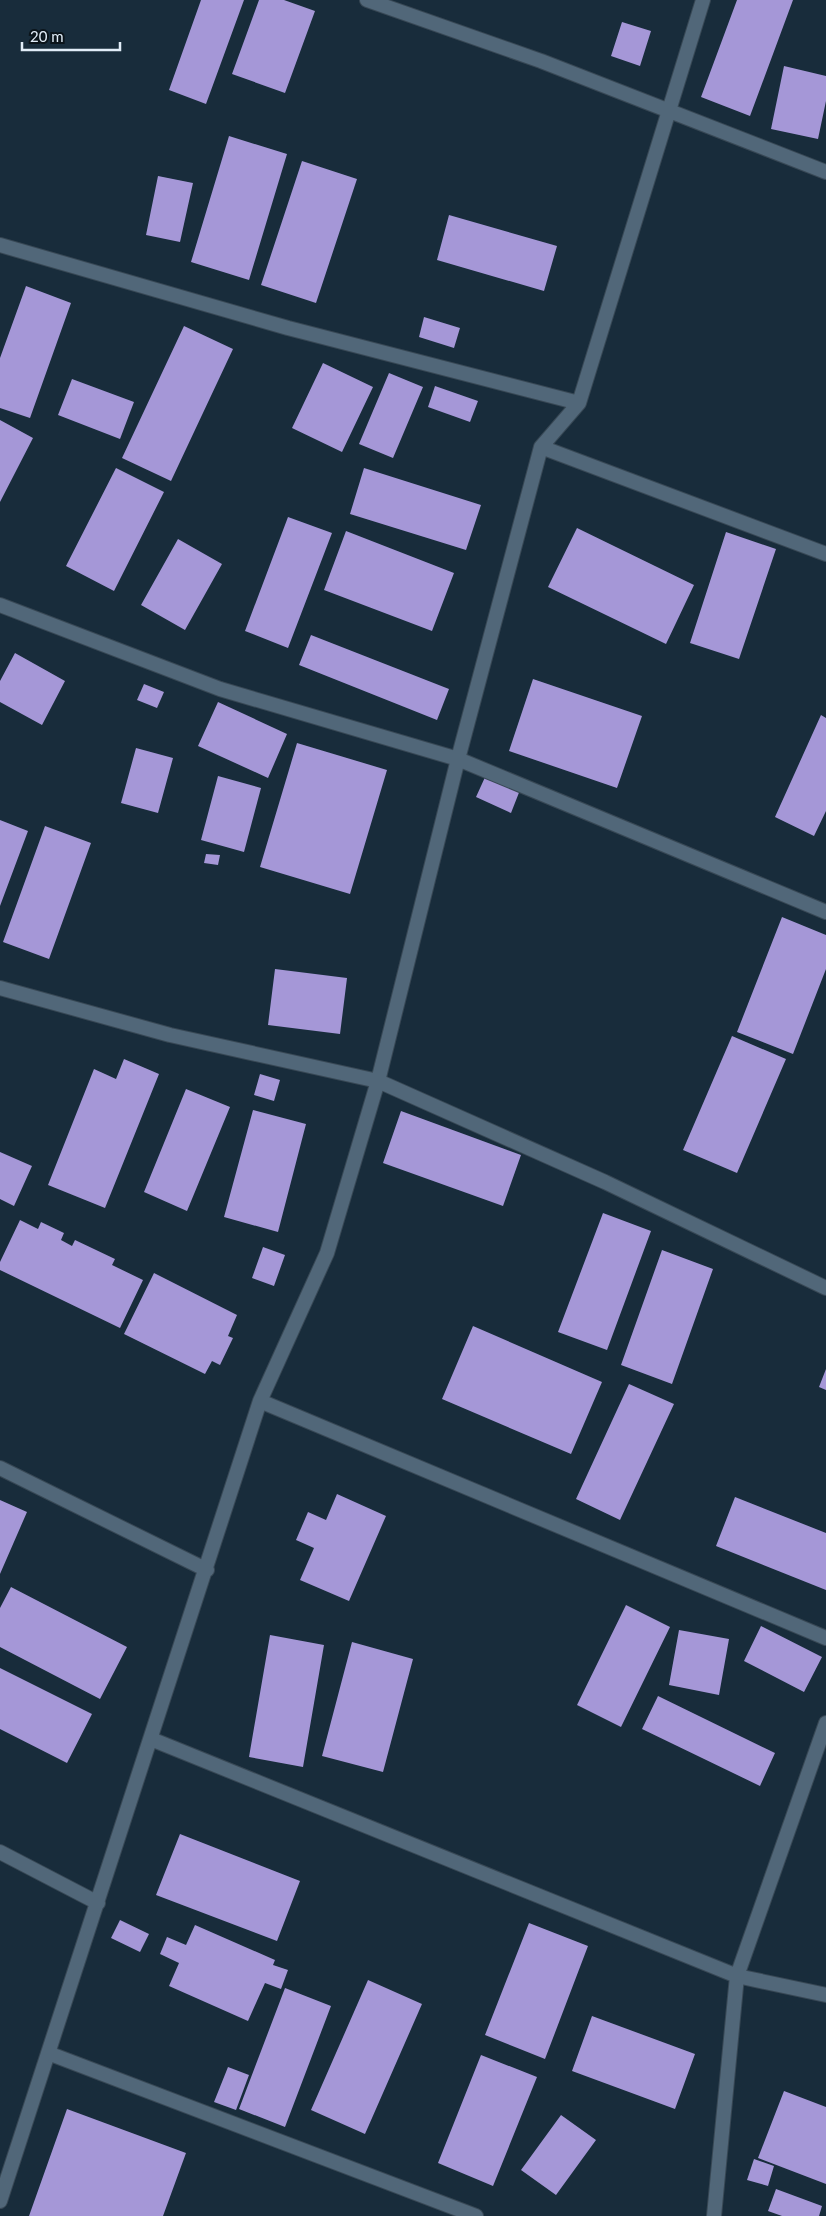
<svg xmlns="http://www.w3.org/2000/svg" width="826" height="2216" viewBox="0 0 826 2216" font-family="Lato,sans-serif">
	<rect width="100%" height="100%" fill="#182c3b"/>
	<path fill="#a597d7" d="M201 0H244L206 104 169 90Z
		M259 0H284L315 11 285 93 232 74Z
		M737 0H793L750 116 701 97Z
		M622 22 651 31 640 66 611 56Z
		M784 66 826 76V101L818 139 771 129Z
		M229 136 287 154 249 280 191 262Z
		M302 161 357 179 316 303 261 285Z
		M158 176 193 183 180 242 146 235Z
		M449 215 557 246 544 291 437 260Z
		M26 286 71 303 30 418 0 408V358Z
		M424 317 460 328 454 348 419 337Z
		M184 326 233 349 171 481 122 458Z
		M323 363 373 387 342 452 292 428Z
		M389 373 423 387 393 458 359 444Z
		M72 379 134 402 120 439 58 415Z
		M435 386 478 401 470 422 428 407Z
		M0 420 33 438 0 502Z
		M116 468 164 492 114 591 66 566Z
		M364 468 481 505 466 550 350 514Z
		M288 517 332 533 288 648 245 631Z
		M577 528 694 585 666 644 548 587Z
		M346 531 454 573 432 631 324 590Z
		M726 532 776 549 739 659 690 643Z
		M178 539 222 564 185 630 141 605Z
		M311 635 449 689 437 720 299 665Z
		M15 653 65 681 42 725 0 702V681Z
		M533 679 642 716 617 788 509 751Z
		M144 684 164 692 157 708 137 700Z
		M218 702 287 734 268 778 198 746Z
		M821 715 826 718V811L814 836 775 817Z
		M297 743 387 770 350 894 260 867Z
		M136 748 173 758 158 813 121 803Z
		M486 775 520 790 511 813 476 797Z
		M218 776 261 788 244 852 201 840Z
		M0 820 28 831 0 906Z
		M45 826 91 843 49 959 3 942Z
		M206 854 220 855 218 865 204 863Z
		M782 917 826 935V969L793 1054 737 1032Z
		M275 969 347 978 340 1034 268 1025Z
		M732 1036 786 1059 737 1173 683 1150Z
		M124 1059 159 1074 105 1208 48 1185 94 1069 116 1079Z
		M260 1074 280 1080 274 1101 254 1095Z
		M186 1089 230 1107 187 1211 144 1192Z
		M253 1110 306 1124 278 1232 224 1217Z
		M401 1111 521 1155 503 1206 383 1163Z
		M0 1152 32 1166 14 1206 0 1199Z
		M603 1213 651 1231 607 1350 558 1332Z
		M20 1220 38 1229 41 1222 64 1233 61 1240 72 1246 75 1240 115 1259 112 1265 143 1280 120 1328 0 1270V1262Z
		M263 1247 285 1255 274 1286 252 1278Z
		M662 1250 713 1269 672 1384 621 1365Z
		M154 1273 237 1315 228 1336 233 1338 220 1365 212 1361 205 1374 124 1334Z
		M473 1326 602 1382 571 1454 442 1399Z
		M826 1369V1390L819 1387Z
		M629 1384 674 1404 620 1520 576 1499Z
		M337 1494 386 1516 349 1601 300 1580 314 1548 296 1540 308 1512 326 1520Z
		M735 1497 826 1533V1590L716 1546Z
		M0 1500 27 1512 0 1574Z
		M11 1587 127 1647 100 1699 0 1647V1608Z
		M626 1605 670 1627 621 1727 577 1705Z
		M761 1626 822 1657 804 1692 744 1661Z
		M679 1630 729 1639 719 1695 669 1685Z
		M270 1635 324 1645 303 1767 249 1757Z
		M352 1642 413 1659 383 1772 322 1756Z
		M0 1668 92 1714 67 1763 0 1729Z
		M658 1696 775 1753 760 1786 642 1729Z
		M180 1834 300 1881 277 1941 156 1895Z
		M120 1920 149 1934 140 1952 111 1938Z
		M529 1923 588 1946 545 2059 485 2035Z
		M195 1925 275 1960 273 1965 288 1970 281 1989 265 1983 248 2021 169 1986 179 1963 160 1954 167 1937 186 1945Z
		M368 1980 422 2004 365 2134 311 2110Z
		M285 1988 331 2006 285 2127 239 2109Z
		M592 2016 695 2054 675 2109 572 2071Z
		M481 2055 537 2077 493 2186 438 2163Z
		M228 2067 249 2075 236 2110 214 2102Z
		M784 2091 826 2107V2184L758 2158Z
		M67 2109 186 2153 163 2216H29Z
		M561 2115 596 2140 556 2195 521 2170Z
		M754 2159 774 2166 768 2186 747 2180Z
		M776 2189 822 2206 819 2216H782L768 2211Z"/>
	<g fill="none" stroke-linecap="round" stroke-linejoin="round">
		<defs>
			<path id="minor" d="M367 0 541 61 826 172
				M0 245 288 328 579 403
				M541 447 826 554
				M0 605 220 689 458 759 826 912
				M0 988 170 1035 378 1081 605 1182 826 1288
				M260 1401 826 1638
				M0 1468 207 1570
				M151 1739 737 1976 826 1995
				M0 1852 98 1903
				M48 2053 476 2216
				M0 2201 260 1401 327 1253 378 1081 458 759 541 447 579 403 703 0
				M714 2216 737 1976 826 1723"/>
		</defs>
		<use href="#minor" stroke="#384855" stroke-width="16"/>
		<use href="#minor" stroke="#516779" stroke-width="14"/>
	</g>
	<path d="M22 42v8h98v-8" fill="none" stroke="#e1edf8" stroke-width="2.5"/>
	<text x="30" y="42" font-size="15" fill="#e1edf8" stroke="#0b141a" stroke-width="4" paint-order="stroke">20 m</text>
</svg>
